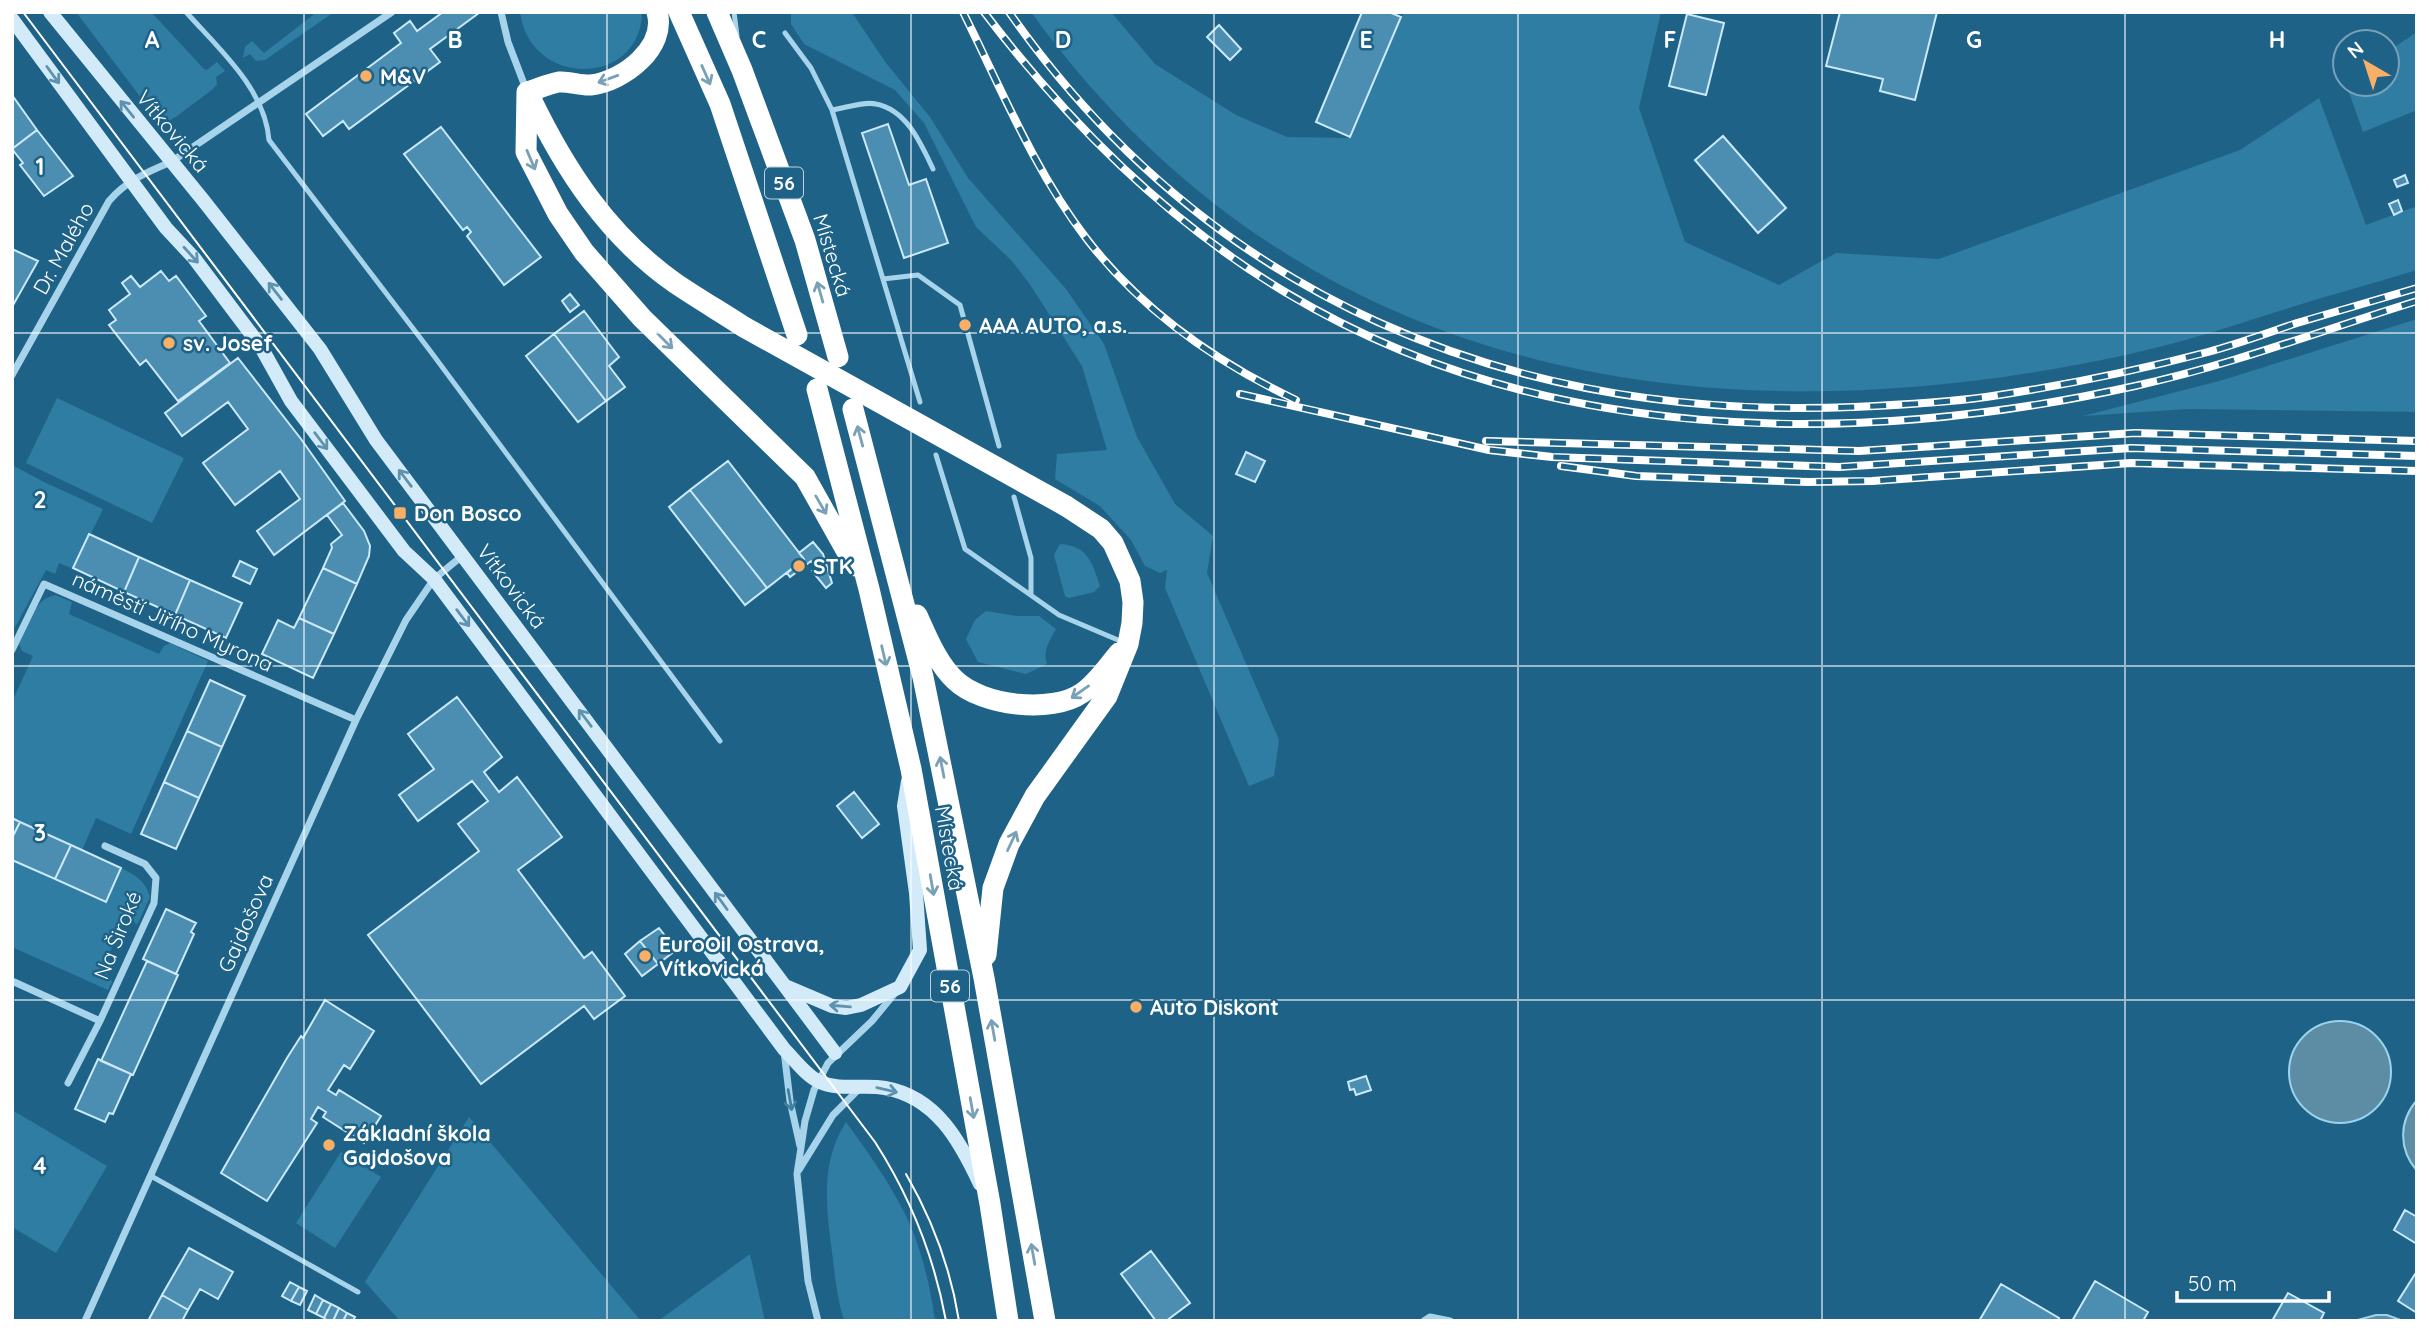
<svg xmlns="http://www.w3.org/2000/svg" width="2429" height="1333" viewBox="0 0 2429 1333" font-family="Quicksand,sans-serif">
	<rect width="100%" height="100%" fill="#1e6387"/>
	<path fill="#2f7da3" d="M76 12H151L204 69 207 70 217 62 225 71 216 77 217 84 213 89 177 116 170 120H162L148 107Z
		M317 12H334L265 60 256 61 250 54 243 58 245 47 252 41 264 53Z
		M520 12H642C641 87 530 89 520 12Z
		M791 12 853 14 886 63 930 117 968 178 1066 289 1104 344 1137 437 1175 504 1213 536 1207 573 1279 740 1274 776 1249 786 1165 588 1167 570 1160 573 1145 566 1131 540 1100 506 1055 479 1057 454 1107 450 1082 366 1029 283 1011 260 976 227 924 123 895 90 804 44 791 24Z
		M1031 12H1111L1155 64 1236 115 1287 137 1349 138 1404 12H1661L1639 108 1685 242 1779 285 1836 253 1939 259 2240 150 2319 98 2366 225 2417 206V270C2375 283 2333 294 2292 307 2238 324 2185 342 2130 354 1708 446 1298 381 1031 12Z
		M2417 32V110L2363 132 2346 84H2387V52Z
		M2417 319V412L2187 409 2083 416 2223 380Z
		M57 398 184 458 152 523 26 463Z
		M12 465 44 482 103 509 74 569 59 563 55 574 46 570 12 633Z
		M1060 544C1088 546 1092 562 1100 586L1094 592 1069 598 1065 596 1054 555Z
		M55 595 72 602 69 614 159 654 164 646 170 643 208 661 131 834 96 818 82 850 12 818V702L33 656 22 651 19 644C28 625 33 600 55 595Z
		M986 611 1017 616H1039L1056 629C1050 640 1042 651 1047 664L1026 674 978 662 966 639 975 620Z
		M12 860 105 902 121 868C135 875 146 881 150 897L138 923 136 924 127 913 103 967 112 982 108 990 12 947Z
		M12 1110 107 1166 56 1253 12 1227Z
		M469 1117 641 1321H400L365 1282Z
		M846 1122C867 1151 888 1180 904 1212 920 1242 931 1288 935 1321H844C837 1298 835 1276 832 1252 826 1206 820 1163 846 1122Z
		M341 1152 381 1177 335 1248 296 1223Z
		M750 1254 765 1321H658Z"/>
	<path fill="#5d8da5" stroke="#9bd2ec" stroke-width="2" d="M2289 1072a51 51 0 1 1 102 0a51 51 0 1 1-102 0Z
		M2417 1100V1171C2399 1150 2398 1122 2417 1100Z
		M2376 1315H2387L2403 1321H2354Z"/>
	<path fill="#4b8eb1" stroke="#cce9f8" stroke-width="2" d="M443 12 479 13 430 49 440 62 349 129 343 121 323 136 306 114 401 43 394 33 410 21 417 31Z
		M1362 12H1389L1401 17 1350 137 1316 122Z
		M1840 12H1937L1915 100 1880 91 1883 79 1826 66Z
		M1687 14 1724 23 1706 95 1669 86Z
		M1219 25 1241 49 1230 60 1207 37Z
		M12 95 37 130 12 149Z
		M888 124 909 185 926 179 948 243 904 258 862 133Z
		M441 127 541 257 504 285 467 236 471 232 467 227 463 230 404 154Z
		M37 130 73 176 44 196 20 165 23 163 12 149Z
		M1723 136 1786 208 1758 233 1695 160Z
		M2405 175 2408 183 2397 187 2394 180Z
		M2398 200 2402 211 2394 215 2389 204Z
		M12 249 38 261 12 307Z
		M161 271 169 281 176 276 206 316 199 321 230 363 178 401 146 360 140 365 109 325 116 320 109 310 130 294 122 283 131 276 140 287Z
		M570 294 579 305 570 312 562 301Z
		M584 311 619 357 609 366 625 387 606 401 554 334Z
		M554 334 606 401 578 422 526 356Z
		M238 358 301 439 345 501 274 555 257 531 300 499 280 471 235 505 203 463 248 429 228 402 182 436 165 413Z
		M1246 452 1265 461 1255 482 1236 474Z
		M728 461 804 559 767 588 690 490Z
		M690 490 767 588 745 605 669 507Z
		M343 503 364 531 370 546 369 556 357 584 323 568 332 548 331 544 342 535 327 515Z
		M89 534 139 557 124 592 73 568Z
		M813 542 823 554 832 583 826 588 812 571 817 567 811 561 790 577 787 573 804 559 799 553Z
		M139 557 190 580 175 615 124 592Z
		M240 561 257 569 250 584 233 576Z
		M323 568 357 584 334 634 299 618Z
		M190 580 242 603 226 638 175 615Z
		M299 618 334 634 313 678 262 654 278 620 294 628Z
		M210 680 245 696 222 747 187 731Z
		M457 697 502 757 484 772 499 792 517 777 562 837 518 870 584 958 592 952 625 996 594 1019 584 1006 481 1084 368 935 479 851 458 824 488 801 472 781 418 821 399 795 434 769 408 734Z
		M187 731 222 747 199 798 164 782Z
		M164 782 199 798 176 849 141 834Z
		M854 792 879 824 862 838 837 806Z
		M12 818 20 822 12 838Z
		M20 822 71 845 55 879 12 860V838Z
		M71 845 121 868 106 902 55 879Z
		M166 909 196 923 191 932 194 934 176 974 143 959Z
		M659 928 676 950 658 964 640 941Z
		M640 941 658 964 642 976 625 954Z
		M147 961 178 975 133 1075 101 1061Z
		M325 1000 374 1031 350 1069 344 1065 328 1090 336 1095 339 1090 381 1116 364 1143 323 1117 326 1112 318 1107 311 1119 317 1123 267 1201 221 1173 287 1058 301 1036 303 1038Z
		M98 1059 131 1074 113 1114 109 1113 105 1122 75 1109Z
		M1366 1076 1371 1090 1356 1095 1354 1089 1350 1090 1348 1082Z
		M2405 1210 2417 1217V1244L2394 1230Z
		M189 1248 233 1272 218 1299 200 1289 188 1310 162 1295Z
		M1151 1251 1190 1303 1166 1321H1156L1121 1274Z
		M2417 1271V1313L2398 1301Z
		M2095 1281 2148 1312 2143 1321H2072Z
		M290 1282 299 1287 291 1301 282 1296Z
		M2001 1284 2059 1318 2057 1321H1979Z
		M299 1287 307 1291 300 1305 291 1301Z
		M2288 1293 2324 1313 2320 1321H2272Z
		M162 1295 188 1310 182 1321H148Z
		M315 1295 323 1300 316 1314 308 1310Z
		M323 1300 331 1304 324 1318 316 1314Z
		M331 1304 339 1308 333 1321H328L324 1318Z
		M339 1308 347 1313 343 1321H333Z
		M347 1313 355 1317 353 1321H343Z"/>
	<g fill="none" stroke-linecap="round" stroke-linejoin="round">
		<path stroke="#a8d4eb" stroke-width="5" d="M186 12C219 49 265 89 269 140L431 352 720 741
			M734 12 737 36
			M785 33 811 68 832 110 920 402
			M832 110C845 108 864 101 876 104 907 110 921 144 933 169
			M883 279 918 275 960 305 999 446
			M936 455 965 549 1059 615 1125 643
			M1014 497 1031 558V595
			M151 1176 358 1292"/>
		<path stroke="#a8d4eb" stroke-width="7" d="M501 12 508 42 526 89
			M12 375 109 201C126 181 147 172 171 162L392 12
			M12 650 44 584 356 720
			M12 981 100 1021
			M784 1051 790 1101 800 1146
			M68 1083 100 1021 154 903 156 878 145 864 105 846
			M799 1170 833 1115 858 1090
			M85 1321 356 720 406 620 434 579 462 556
			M818 1321 808 1281 797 1174 805 1121 814 1090 828 1063 872 1021 895 993
			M1424 1321 1430 1317 1450 1321"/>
		<path stroke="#d3ebf8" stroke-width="14" d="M50 12 203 200 320 349 376 440 835 1053
			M12 19 166 228 194 258 261 347 291 401 404 551 434 579 784 1049C794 1059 807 1077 820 1082 840 1091 864 1084 885 1088 936 1097 960 1141 980 1184
			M785 986 832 1006 846 1008 861 1005 900 987 920 950 916 893 904 806 908 781"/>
		<path stroke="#fff" stroke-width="21" d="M679 12 720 104 797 335
			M717 12 742 70 805 240 838 357
			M527 92 526 152 558 214 584 252 642 318 805 477 855 566
			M527 92C537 89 548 84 559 82 569 81 581 86 591 85 624 81 667 47 657 12
			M530 97C565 170 608 236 675 283 697 298 721 312 744 327
			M817 389 869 589 911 769 990 1204 1008 1321
			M853 409 923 677 984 978 1045 1321
			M917 615C927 637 937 663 955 680 982 706 1052 714 1082 693 1096 684 1108 666 1119 653
			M986 955 993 888 1009 844 1035 796 1107 696 1128 644 1132 623 1133 602 1130 581 1113 543 1101 529 1066 506"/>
		<path stroke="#fff" stroke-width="2" d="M23 12 875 1142C911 1198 934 1256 946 1321
			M906 1174C932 1219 951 1270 959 1321"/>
		<defs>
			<path id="rail" d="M963 12C1001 88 1034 170 1086 238 1141 310 1214 361 1296 400
				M984 12C1067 121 1167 221 1285 292 1539 445 1853 448 2135 386 2231 365 2323 330 2417 301
				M1009 12C1210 298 1510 421 1854 407 1898 405 1942 403 1986 397 2061 386 2135 371 2208 352 2238 344 2267 333 2297 323 2337 311 2377 300 2417 288
				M1240 394 1489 450 1552 457 1839 467 2131 448 2417 456
				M1486 441 1859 451 2135 433 2417 441
				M1561 466 1636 476 1808 482 1872 481 2131 463 2417 471"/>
		</defs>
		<use href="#rail" stroke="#fff" stroke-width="8"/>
		<use href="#rail" stroke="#1e6387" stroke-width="5" stroke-dasharray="16" stroke-linecap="butt"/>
		<path stroke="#fff" stroke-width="21" d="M744 327 1066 506"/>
	</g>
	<defs><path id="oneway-shaft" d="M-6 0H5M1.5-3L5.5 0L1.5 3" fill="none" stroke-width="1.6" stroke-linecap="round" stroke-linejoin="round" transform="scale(1.75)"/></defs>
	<g stroke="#5d93af">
		<use href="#oneway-shaft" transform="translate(53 75) rotate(54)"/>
		<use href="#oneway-shaft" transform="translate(127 109) rotate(-129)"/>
		<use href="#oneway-shaft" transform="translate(191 255) rotate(48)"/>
		<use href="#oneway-shaft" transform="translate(275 291) rotate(-128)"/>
		<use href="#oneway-shaft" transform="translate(321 441) rotate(53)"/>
		<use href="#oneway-shaft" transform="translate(405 478) rotate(-127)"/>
		<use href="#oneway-shaft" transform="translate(463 618) rotate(53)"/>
		<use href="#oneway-shaft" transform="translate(585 718) rotate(-127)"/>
		<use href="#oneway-shaft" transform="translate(721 901) rotate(-126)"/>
		<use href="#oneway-shaft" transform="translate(840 1006) rotate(-175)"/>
		<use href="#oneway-shaft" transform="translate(887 1090) rotate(13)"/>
	</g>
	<g stroke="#78a1b7">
		<use href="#oneway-shaft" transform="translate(706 75) rotate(66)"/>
		<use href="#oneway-shaft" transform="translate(608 79) rotate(160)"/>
		<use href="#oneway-shaft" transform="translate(531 160) rotate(67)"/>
		<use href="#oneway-shaft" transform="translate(820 292) rotate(-106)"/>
		<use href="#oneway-shaft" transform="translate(665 341) rotate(45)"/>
		<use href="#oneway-shaft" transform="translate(860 436) rotate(-105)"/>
		<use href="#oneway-shaft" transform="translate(821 505) rotate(60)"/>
		<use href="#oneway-shaft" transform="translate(884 656) rotate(77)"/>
		<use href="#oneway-shaft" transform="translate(1080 692) rotate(145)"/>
		<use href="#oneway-shaft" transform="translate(942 767) rotate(-101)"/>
		<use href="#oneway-shaft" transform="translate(1012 841) rotate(-65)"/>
		<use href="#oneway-shaft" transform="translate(932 885) rotate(80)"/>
		<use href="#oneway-shaft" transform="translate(993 1030) rotate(-100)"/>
		<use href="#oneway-shaft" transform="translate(972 1108) rotate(80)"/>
		<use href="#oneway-shaft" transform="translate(1033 1254) rotate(-100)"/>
	</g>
	<use stroke="#407fa0" href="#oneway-shaft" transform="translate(790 1100) rotate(80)"/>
	<path fill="none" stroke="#fff" stroke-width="2" stroke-opacity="0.55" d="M304 12V1321M607 12V1321M911 12V1321M1214 12V1321M1518 12V1321M1822 12V1321M2125 12V1321M12 333H2417M12 666H2417M12 1000H2417"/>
	<g fill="#f9af67" stroke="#1e6387" stroke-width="2.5">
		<circle cx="366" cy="76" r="7"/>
		<circle cx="965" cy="325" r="7"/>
		<circle cx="169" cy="343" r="7"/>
		<rect x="393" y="506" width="14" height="14" rx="3.5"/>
		<circle cx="799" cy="566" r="7"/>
		<circle cx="645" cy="956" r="7"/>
		<circle cx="1136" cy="1007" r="7"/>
		<circle cx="329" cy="1145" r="7"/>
	</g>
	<g text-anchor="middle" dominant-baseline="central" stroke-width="5" stroke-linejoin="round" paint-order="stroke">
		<g fill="#1e6387" stroke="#bcd0db" stroke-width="2">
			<rect x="765" y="167.5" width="38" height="31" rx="5"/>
			<rect x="931" y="970.5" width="38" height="31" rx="5"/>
		</g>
		<g font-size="19" font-weight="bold" fill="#fff">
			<text x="784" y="183">56</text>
			<text x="950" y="986">56</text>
		</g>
		<g font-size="21" font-weight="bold" fill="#fff" stroke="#1e6387" text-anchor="start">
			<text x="380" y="76">M&amp;V</text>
			<text x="979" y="325">AAA AUTO, a.s.</text>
			<text x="183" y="343">sv. Josef</text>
			<text x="414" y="513">Don Bosco</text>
			<text x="813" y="566">STK</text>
			<text x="659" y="944">EuroOil Ostrava,<tspan x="659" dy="24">Vítkovická</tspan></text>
			<text x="1150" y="1007">Auto Diskont</text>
			<text x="343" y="1133">Základní škola<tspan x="343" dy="24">Gajdošova</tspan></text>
		</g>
		<g font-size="21" fill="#fff" stroke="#1e6387">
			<text transform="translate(173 131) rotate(50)">Vítkovická</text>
			<text transform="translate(63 248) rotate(-61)">Dr. Malého</text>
			<text transform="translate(833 255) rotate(73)">Místecká</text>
			<text transform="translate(512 586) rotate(53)">Vítkovická</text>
			<text transform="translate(173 621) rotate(24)">náměstí Jiřího Myrona</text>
			<text transform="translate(950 848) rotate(80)">Místecká</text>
			<text transform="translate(245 923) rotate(-66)">Gajdošova</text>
			<text transform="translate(117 935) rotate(-68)">Na Široké</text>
		</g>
	</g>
	<g font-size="23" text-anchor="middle" font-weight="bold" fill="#fff" stroke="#1e6387" stroke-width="5" stroke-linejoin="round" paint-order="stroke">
		<text x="152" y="48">A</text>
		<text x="455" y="48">B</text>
		<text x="759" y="48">C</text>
		<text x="1063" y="48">D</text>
		<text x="1366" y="48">E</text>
		<text x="1670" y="48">F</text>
		<text x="1974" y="48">G</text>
		<text x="2277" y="48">H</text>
		<text x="40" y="175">1</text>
		<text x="40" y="508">2</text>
		<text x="40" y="841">3</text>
		<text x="40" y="1174">4</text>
	</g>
	<rect width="2429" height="1333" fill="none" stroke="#ffffff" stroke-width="28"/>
	<g transform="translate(2366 63) rotate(321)"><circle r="33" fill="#1e6387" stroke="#78a1b7" stroke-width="2"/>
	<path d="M0-5L12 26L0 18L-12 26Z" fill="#f9af67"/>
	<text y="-10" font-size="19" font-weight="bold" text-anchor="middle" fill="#ffffff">N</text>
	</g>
	<path d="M2177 1291v10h152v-10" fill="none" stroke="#ffffff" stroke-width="3.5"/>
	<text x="2188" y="1291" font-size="21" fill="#ffffff" stroke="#1e6387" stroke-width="5" paint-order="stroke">50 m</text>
</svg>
